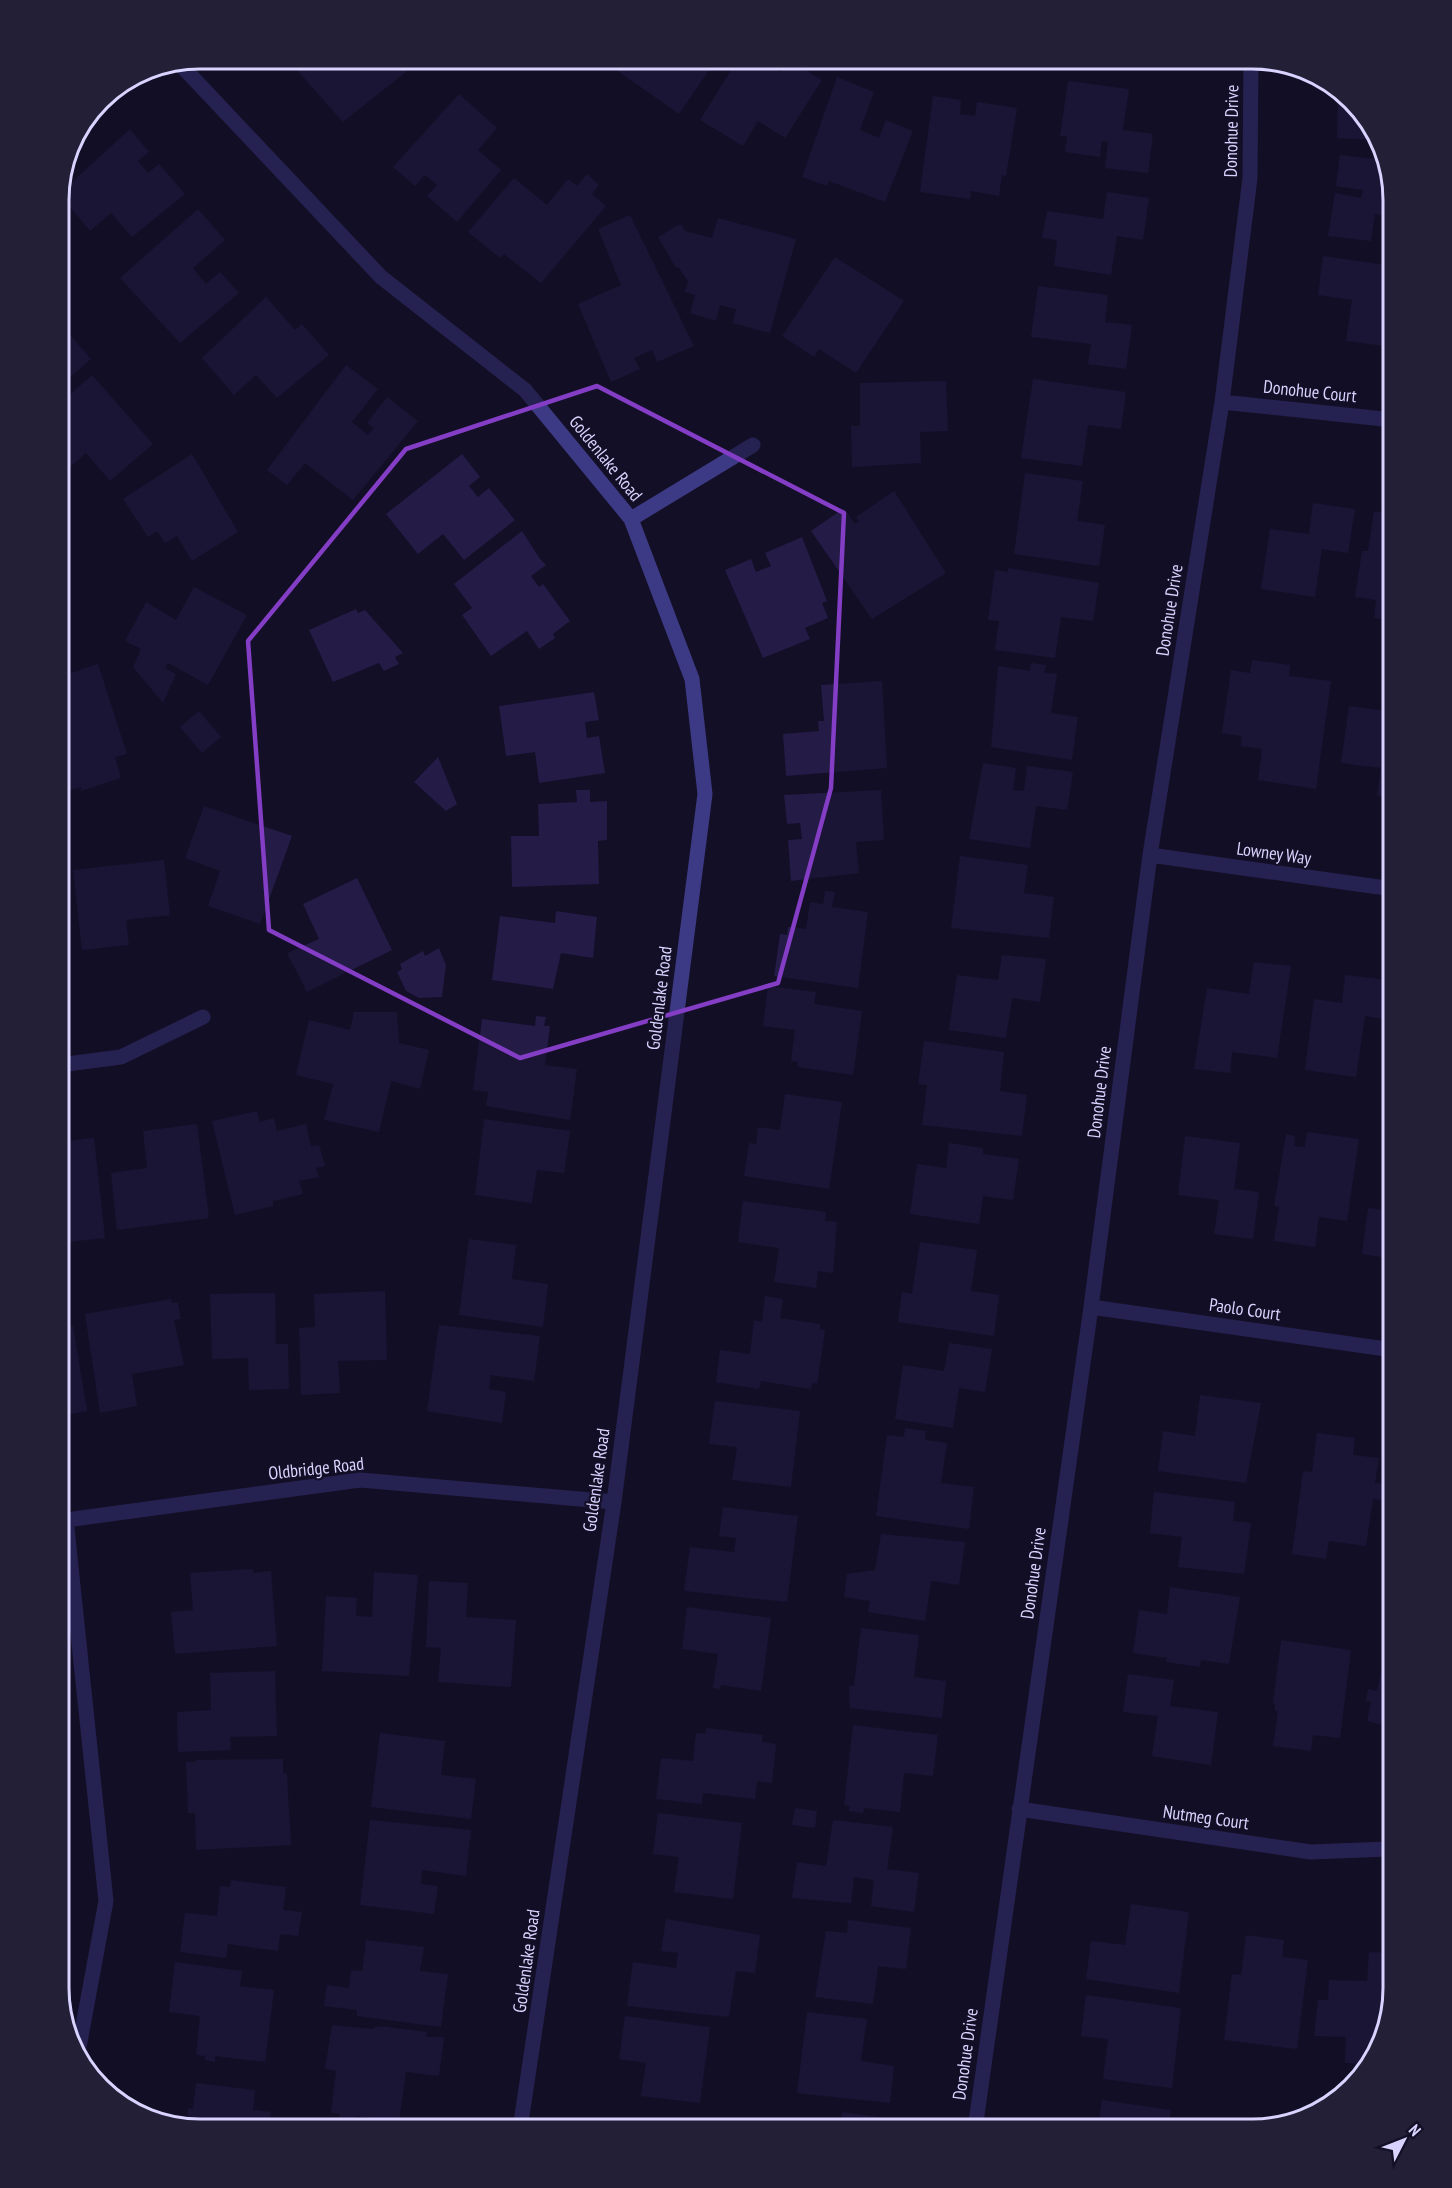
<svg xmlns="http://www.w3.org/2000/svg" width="1452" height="2188" viewBox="0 0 1452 2188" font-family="'PT Sans Narrow',sans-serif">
	<rect width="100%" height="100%" fill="#130f26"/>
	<path fill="#241b47" d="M287 59H397L407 71 343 122Z
		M612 59H720L711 72 709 70 679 114 608 64Z
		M738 59H770L767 64 780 72 787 59 822 80 785 138 758 121 743 146 700 120Z
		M837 77 874 92 860 130 879 138 886 120 913 131 885 202 829 181 827 186 802 177Z
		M1068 81 1129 89 1123 130 1153 134 1148 173 1105 168 1108 142 1102 141 1100 157 1065 152 1067 136H1060Z
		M459 94 497 128 478 150 501 170 457 222 427 196 437 185 425 175 415 186 393 167Z
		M933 96 961 100 960 114 975 116 977 102 1017 108 1006 176 1002 175 999 196 971 191 970 199 920 192Z
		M1338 100H1345L1375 130 1377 140 1337 138Z
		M130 129 149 152 138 161 148 173 159 164 185 194 132 237 111 213 90 231 59 194Z
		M1340 155 1383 160 1394 200 1393 217 1375 214 1371 241 1328 236 1335 193 1361 198 1363 190 1336 186Z
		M587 174 599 185 592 194 606 206 541 283 504 254 500 258 468 232 514 178 547 205 568 179 577 186Z
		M1107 192 1149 198 1143 240 1117 236 1111 275 1054 266 1057 240 1042 238 1047 211 1103 219Z
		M198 209 225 240 193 268 206 284 220 272 239 293 180 343 120 278Z
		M630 215 694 346 657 362 652 350 634 358 640 369 611 382 578 304 621 285 598 229Z
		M718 218 796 239 770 333 733 323 736 309 720 305 716 321 690 313 695 295 685 292 688 281 678 267 676 268 658 237 678 225H682L685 231 712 238Z
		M1323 256 1393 266V347L1346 341 1352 300 1318 295Z
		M835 257 904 301 856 373 819 349 814 357 782 336Z
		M1038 286 1108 295 1105 322 1132 325 1126 369 1088 364 1091 344 1031 337Z
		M266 297 295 330 302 324 329 355 277 398 256 375 234 395 202 358Z
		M59 322 91 359 59 387Z
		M346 365 378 389 352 422 368 435 374 428 367 423 387 397 418 421 353 500 305 463 287 485 267 470Z
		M92 375 153 444 110 481 86 453 59 477V404Z
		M1033 379 1126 392 1121 429 1088 425 1082 466 1021 458Z
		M946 381 948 431 920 432 921 463 852 467 851 426H860V383Z
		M192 454 238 532 192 561 177 536 165 543 157 531 148 537 123 499Z
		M462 454 480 477 469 486 478 497 489 488 515 520 464 560 443 534 418 554 386 514Z
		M1025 473 1083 481 1077 521 1105 525 1099 566 1014 554Z
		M894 491 946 573 872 619 811 531 844 508 855 524 859 521 856 517Z
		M1313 503 1355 509 1348 553 1322 549 1315 597 1261 589 1270 529 1309 534Z
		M1374 511 1393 514V621L1374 618 1376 600 1355 597 1362 551H1368Z
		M522 531 540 559 546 565 531 576 539 587 543 584 570 621 553 634 555 638 539 649 527 631 491 656 462 615 472 608 454 584Z
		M802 537 827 601 822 603 828 618 805 628 810 639 763 658 725 570 751 559 756 572 771 566 765 553Z
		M1008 568 1099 583 1093 621 1061 617 1055 658 995 650 999 621 988 620 995 570 1008 572Z
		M194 587 247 615 208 685 168 663 165 668 176 674 163 703 133 667 141 649 125 641 146 602 176 620Z
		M356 609 358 613 365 610 403 653 395 657 399 664 384 671 379 663 333 682 309 630Z
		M1252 660 1290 665 1289 676 1331 681 1316 789 1258 780 1262 749 1241 746 1242 736 1222 733 1231 670 1250 673Z
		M1031 663 1046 665 1044 673 1057 674 1051 713 1078 717 1072 760 991 747 998 666 1030 671Z
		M98 664 127 754 115 757 121 778 81 791V787L64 792 59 777V677Z
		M882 681 887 768 786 776 783 734 819 731 818 721H824L821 685Z
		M594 692 599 720 585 722 587 738 599 736 605 773 539 783 535 752 506 756 499 706Z
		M1349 706 1393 712V798L1377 796 1381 768 1341 763Z
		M199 711 221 737 202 753 180 727Z
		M438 757 457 804 446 811 414 782Z
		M983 763 1016 768 1013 790 1024 791 1027 766 1073 772 1067 810 1036 806 1030 848 969 839Z
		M576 790H590V802L607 801V840L598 841 599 884 512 887 511 836H539L538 804 577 802Z
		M881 790 884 840 856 842 859 873 791 881 788 840 802 839 800 823 787 824 784 795Z
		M204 806 292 836 260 924 208 906 220 871 185 858Z
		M960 856 1028 865 1024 893 1054 897 1049 938 951 928Z
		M164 860 170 915 126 920 129 945 82 950 73 870Z
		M357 878 392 950 307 992 287 953 319 939 303 904Z
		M59 881H61L68 938 59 939Z
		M825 891 835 892 832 907 868 912 858 988 774 976 780 934 787 935 788 927 806 929 810 902 823 904Z
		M556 911 597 917 593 958 561 953 553 989 492 980 500 916 555 923Z
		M439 948 446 965 442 997 419 998 406 991 397 972 402 969 400 964 423 951 425 956Z
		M1002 955 1046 959 1040 1002 1012 998 1006 1038 949 1030 957 975 998 980Z
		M1254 962 1291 966 1277 1058 1232 1052 1230 1073 1194 1069 1207 988 1249 994Z
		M1345 975 1388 980 1383 1019 1365 1016 1356 1077 1305 1070 1314 999 1342 1003Z
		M768 986 816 992 814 1004 862 1011 853 1075 798 1067V1062L791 1061 795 1030 763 1026Z
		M354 1012H397L399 1043 429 1050 420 1089 391 1081 379 1132 324 1120 333 1084 296 1075 309 1020 350 1030Z
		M536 1016 546 1017 544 1026H550L545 1065 577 1069 570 1120 486 1106 488 1092 473 1090 482 1019 535 1026Z
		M924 1041 1004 1052 1000 1091 1027 1095 1022 1136 922 1125 927 1085 918 1084Z
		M785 1094 842 1102 829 1189 744 1176 749 1143 756 1144 758 1127 780 1130Z
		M257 1111 260 1122 274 1118 277 1131 306 1124 311 1147 319 1145 325 1166 316 1168 319 1177 299 1181 303 1194 273 1201V1206L235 1215 212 1121Z
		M484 1119 570 1131 564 1173 537 1170 532 1203 475 1195Z
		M197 1124 209 1218 117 1230 111 1173 147 1168 143 1131Z
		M1307 1132 1359 1139 1347 1221 1319 1217 1315 1247 1274 1241 1279 1207 1274 1206 1286 1134 1295 1136 1294 1146 1305 1147Z
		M1185 1136 1240 1143 1234 1189 1259 1192 1253 1239 1214 1234 1219 1200 1178 1195Z
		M94 1138 105 1238 59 1243V1142Z
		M949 1143 983 1148V1154L1019 1159 1013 1200 983 1196 979 1224 910 1214 917 1164 946 1168Z
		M743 1201 826 1212 825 1221 837 1222 833 1273 818 1271 816 1288 774 1282 779 1248 738 1242Z
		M1368 1208 1393 1211V1259L1362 1254Z
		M469 1239 516 1245 512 1279 548 1284 543 1327 459 1315Z
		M920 1242 977 1250 971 1291 999 1295 994 1336 898 1322 902 1292 912 1294Z
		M385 1291 387 1360 338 1361 340 1393 301 1395 299 1328 315 1327 314 1294Z
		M275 1293 276 1344H288L289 1389 249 1390 248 1358 212 1359 210 1294Z
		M765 1296 783 1299 780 1318 820 1324V1329L825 1330 817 1384 812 1383 811 1389 761 1381 759 1389 716 1382 720 1350 750 1354 754 1320 762 1322Z
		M171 1299 172 1303H178L181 1319 174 1320 184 1365 132 1374 137 1406 100 1413 85 1314Z
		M439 1325 540 1336 534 1381 491 1375 489 1389 506 1392 502 1423 427 1411Z
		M73 1326 87 1411 59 1416V1328Z
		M949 1343 992 1349 985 1392 959 1388 953 1428 895 1419 903 1365 944 1371Z
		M1200 1395 1261 1403 1246 1483 1158 1471 1163 1431 1195 1436Z
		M715 1401 800 1411 791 1487 732 1480 737 1447 709 1444Z
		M905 1428 926 1431 925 1440 947 1443 941 1483 974 1487 969 1529 876 1516 887 1435 904 1437Z
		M1317 1433 1355 1438 1353 1455 1379 1458 1375 1483 1390 1485 1388 1501 1373 1499 1366 1546 1329 1541 1326 1559 1292 1554 1303 1471 1312 1472Z
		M1154 1492 1235 1502 1233 1521 1251 1523 1244 1574 1178 1567 1182 1537 1150 1533Z
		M723 1507 798 1516 787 1602 684 1591 690 1547 734 1552 736 1538 719 1536Z
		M881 1534 965 1542 959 1585 931 1581 925 1621 868 1612 870 1601 844 1597 847 1574 875 1570Z
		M253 1569V1573L271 1571 277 1646 175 1654 171 1612 193 1610 190 1573Z
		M374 1572 418 1575 409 1676 322 1671 326 1596 357 1598 356 1616 372 1617Z
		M429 1581 468 1583 466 1617 516 1620 511 1687 438 1682 441 1648 426 1647Z
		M1170 1587 1240 1597 1229 1664 1201 1660 1200 1667 1166 1662 1167 1658 1133 1653 1139 1610 1167 1614Z
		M687 1607 771 1618 761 1691 721 1685 720 1689 713 1688 718 1654 682 1649Z
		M861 1628 919 1635 914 1677 946 1681 942 1718 850 1708 849 1687 854 1685Z
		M1281 1640 1351 1650 1340 1738 1313 1735 1311 1751 1273 1746 1278 1711H1275V1704L1273 1703Z
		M1384 1660 1393 1662V1728L1367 1721 1371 1702 1366 1701 1368 1689 1377 1691Z
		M275 1671 277 1736 230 1737 231 1750 178 1752 177 1712 211 1710 210 1673Z
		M1128 1674 1174 1680 1170 1706 1218 1712 1211 1765 1152 1756 1158 1716 1123 1712Z
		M853 1725 938 1735 933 1776 904 1773 900 1812 864 1808 863 1813 849 1811 850 1806 844 1805Z
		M706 1728 763 1735 762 1742 776 1744 772 1783 757 1781 755 1799 703 1793 702 1804 656 1799 661 1758 693 1761 696 1733 705 1734Z
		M380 1733 445 1741 441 1775 476 1779 471 1819 371 1807Z
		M283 1759V1773L287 1774 291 1845 196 1850 195 1813H188L186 1762H196V1760Z
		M795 1808 817 1811 815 1828 792 1825Z
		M658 1813 742 1823 733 1899 674 1892 679 1857 653 1854Z
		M370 1820 471 1830 466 1876 422 1870 421 1884 438 1886 434 1914 360 1905Z
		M833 1820 893 1827 887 1869 919 1873 914 1912 871 1906 874 1880 854 1877 851 1903 792 1898 797 1862 826 1866Z
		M231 1880 286 1887 283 1910 302 1912 298 1936 280 1934 278 1951 228 1944 226 1958 180 1952 185 1913 217 1916 220 1886 230 1887Z
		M1131 1904 1189 1912 1179 1993 1086 1979 1091 1941 1125 1945Z
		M666 1919 760 1935 755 1973 736 1971 729 2017 627 2006 633 1962 676 1968 678 1953 661 1951Z
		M848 1920 911 1928 906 1969 878 1966 873 2004 815 1997 826 1931 847 1933Z
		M1246 1935 1284 1940 1282 1957 1308 1960 1297 2049 1224 2040 1232 1974 1241 1975Z
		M366 1940 424 1947 420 1971 448 1974 441 2027 357 2016V2010L324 2006 327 1985 349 1988 351 1970 362 1971Z
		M1369 1952 1393 1953V1988L1374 2059 1370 2064 1345 2063 1346 2037 1314 2036 1318 2000H1328L1329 1980 1367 1981Z
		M175 1962 242 1971 240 1986 274 1990 265 2062 215 2056V2062L205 2060V2056L196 2055 200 2016 169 2012Z
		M1086 1995 1181 2008 1172 2088 1103 2079 1108 2039 1081 2036Z
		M807 2012 867 2019 861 2061 894 2066 890 2103 797 2093Z
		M625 2016 710 2027 700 2103 641 2096 646 2063 619 2059Z
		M332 2025 372 2029 379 2026 427 2032 426 2037H444L439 2076 406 2072 399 2121 356 2116 355 2124 338 2122 340 2114 331 2113 336 2071 325 2069Z
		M196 2083 255 2090 253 2110 271 2112 269 2129H191L155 2118V2114L187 2117 188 2108 193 2109Z
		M1102 2100 1171 2110 1168 2129H1098Z
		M842 2112 885 2118 883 2129H840Z
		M1067 2124 1097 2128V2129H1066Z"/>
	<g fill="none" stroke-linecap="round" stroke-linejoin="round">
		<path stroke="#3d3a85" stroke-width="15" d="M179 63 381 277 525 390 631 519 692 679 705 794 614 1502 520 2129
			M1222 402 1393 420
			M631 519 753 445
			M1150 855 1393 889
			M59 1065 121 1057 203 1017
			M1091 1307 1393 1350
			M66 1519 106 1901 77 2058
			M59 1521 360 1480 614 1502
			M1019 1809 1311 1852 1388 1849
			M975 2129 1091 1307 1150 855 1222 402 1250 178 1251 59"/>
	</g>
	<path d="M0 0H1452V2188H0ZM597 386 844 513 831 788 778 983 520 1058 269 930 248 641 406 449Z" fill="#130f26" fill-opacity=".55" fill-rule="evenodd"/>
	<path fill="none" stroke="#843dc5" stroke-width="4.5" stroke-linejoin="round" d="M597 386 844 513 831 788 778 983 520 1058 269 930 248 641 406 449Z"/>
	<g text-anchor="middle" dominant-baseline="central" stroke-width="4.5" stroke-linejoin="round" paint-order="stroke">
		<g font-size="18" fill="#d9d4ff" stroke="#130f26">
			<text transform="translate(1231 131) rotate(-89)">Donohue Drive</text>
			<text transform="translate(1310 391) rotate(6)">Donohue Court</text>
			<text transform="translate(606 458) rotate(51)">Goldenlake Road</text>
			<text transform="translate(1169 610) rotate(-81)">Donohue Drive</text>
			<text transform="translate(1274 853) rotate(8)">Lowney Way</text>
			<text transform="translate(659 998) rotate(-83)">Goldenlake Road</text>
			<text transform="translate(1099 1092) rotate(-83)">Donohue Drive</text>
			<text transform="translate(1245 1309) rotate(8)">Paolo Court</text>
			<text transform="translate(316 1468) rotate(-6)">Oldbridge Road</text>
			<text transform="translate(596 1480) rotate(-82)">Goldenlake Road</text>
			<text transform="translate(1033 1573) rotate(-82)">Donohue Drive</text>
			<text transform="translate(1206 1817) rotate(8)">Nutmeg Court</text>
			<text transform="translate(526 1961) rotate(-82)">Goldenlake Road</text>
			<text transform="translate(965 2054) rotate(-82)">Donohue Drive</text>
		</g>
	</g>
	<path d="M0 0H1452V2188H0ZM200 69H1252A131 131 0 0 1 1383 200V1988A131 131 0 0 1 1252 2119H200A131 131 0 0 1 69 1988V200A131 131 0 0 1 200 69Z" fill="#231f37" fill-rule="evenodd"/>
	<path fill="none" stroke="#d9d4ff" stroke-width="3" d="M200 69H1252A131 131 0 0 1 1383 200V1988A131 131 0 0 1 1252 2119H200A131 131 0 0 1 69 1988V200A131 131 0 0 1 200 69Z"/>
	<g transform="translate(1404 2140) rotate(48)" stroke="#130f26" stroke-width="4.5" paint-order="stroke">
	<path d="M0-4.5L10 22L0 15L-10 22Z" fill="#d9d4ff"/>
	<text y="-9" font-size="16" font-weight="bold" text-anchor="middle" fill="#d9d4ff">N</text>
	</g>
</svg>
